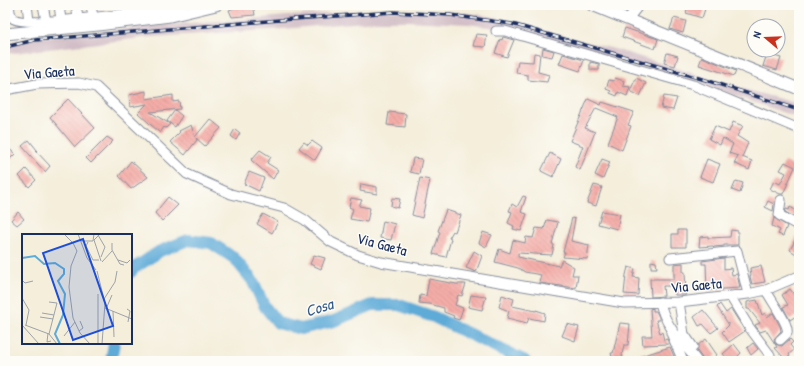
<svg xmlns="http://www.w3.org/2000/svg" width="804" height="366" viewBox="0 0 804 366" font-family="'Patrick Hand',sans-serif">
	<defs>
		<pattern id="building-back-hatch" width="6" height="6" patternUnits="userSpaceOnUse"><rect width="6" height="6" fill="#f5ada8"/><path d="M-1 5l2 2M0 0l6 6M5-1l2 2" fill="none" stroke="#d19593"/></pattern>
	</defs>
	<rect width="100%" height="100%" fill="#fdfcf7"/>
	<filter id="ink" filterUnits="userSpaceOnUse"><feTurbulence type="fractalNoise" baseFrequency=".025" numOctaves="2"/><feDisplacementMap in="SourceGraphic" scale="8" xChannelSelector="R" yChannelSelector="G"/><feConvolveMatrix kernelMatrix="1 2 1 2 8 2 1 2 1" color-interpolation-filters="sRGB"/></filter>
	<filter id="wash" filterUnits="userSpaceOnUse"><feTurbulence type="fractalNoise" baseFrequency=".012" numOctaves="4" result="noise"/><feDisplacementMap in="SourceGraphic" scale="16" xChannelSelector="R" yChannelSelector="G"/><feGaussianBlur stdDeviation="0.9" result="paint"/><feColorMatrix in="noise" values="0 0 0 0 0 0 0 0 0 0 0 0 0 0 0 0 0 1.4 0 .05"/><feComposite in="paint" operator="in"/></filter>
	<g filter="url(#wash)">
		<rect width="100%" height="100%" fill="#f4eedb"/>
		<path fill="#d2bdc6" d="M374 10H408L469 13 493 17 547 32 618 50 733 86 799 104V118L718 90 658 72 502 29 468 24 408 21H375L271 30 150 37 5 54V43L37 38 149 26Z"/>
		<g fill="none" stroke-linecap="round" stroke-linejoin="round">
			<path stroke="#5fabd8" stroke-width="12" d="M131 272 133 269 160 251 188 240 211 243 234 258 252 280 265 307 278 323 301 329 334 321 372 305H399L434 317 525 361
				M111 361 114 343"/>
		</g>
		<g id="blocks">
			<path fill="url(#building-back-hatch)" d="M242 5H253L255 15 232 17 229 10Z
				M688 5 705 9 702 18 686 13Z
				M674 18 686 21 683 33 670 29Z
				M625 28 658 39 655 49 622 37Z
				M476 34 487 35 485 47 473 46Z
				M503 37 514 40 507 57 495 53 500 39 502 40Z
				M543 48 554 51 552 57 542 55Z
				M534 53 540 54 538 72 549 75 547 82 528 80V75L516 73 518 61 533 62Z
				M667 53 678 56 675 66 664 63Z
				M563 54 584 60 580 71 559 64Z
				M767 54 781 58 777 70 763 66Z
				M702 57 736 71 734 76 699 65Z
				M590 62 599 64V70H590Z
				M615 78 624 81 623 86 630 87 627 96 618 92 617 96 610 93 611 91 606 89 609 80 614 81Z
				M636 78 646 83 640 96 630 91Z
				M146 91V99L173 95V102L179 101 180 109 150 112 170 124 166 128 164 127 160 133 138 113 147 104 130 107 129 95Z
				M664 96 677 98 673 110 661 108Z
				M68 99 95 128 75 147 50 117Z
				M588 99 601 105 602 102 634 112 628 125 631 126 622 150 608 143 618 117 596 108 585 128 595 132 580 170 575 167 583 146 570 141Z
				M175 110 182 116 175 127 167 121Z
				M389 112 406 114 405 127 387 125Z
				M210 119 221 128 205 146 196 138 197 140 185 155 170 142 180 132 179 131 191 125 195 137Z
				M733 122 743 126 737 136 748 143 742 157 752 161 749 170 734 163 738 156 729 153 733 144 723 138 720 145 709 139 715 126 729 132Z
				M235 129 240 133 236 140 231 136Z
				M107 137 113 141 91 163 86 158Z
				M29 140 37 150 36 151 50 166 45 172 22 146Z
				M312 141 322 148 315 160 299 148 304 142 308 145Z
				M5 145 15 154 7 162 5 160Z
				M260 150 271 157 267 163 278 170 273 179 251 160Z
				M550 153 561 159 553 177 541 171Z
				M413 158 422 159 419 174 410 172Z
				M602 159 610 162 603 179 595 175Z
				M707 159 720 164 713 182 700 177Z
				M131 161 148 177 131 189 119 176Z
				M785 162 795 167 783 194H780L770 189 774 181 780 184 786 173 780 170Z
				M26 169 36 180 29 187 19 176Z
				M249 172 264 178 259 191 244 184Z
				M420 178 430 180 422 218 412 215Z
				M736 181 743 183 740 193 732 190Z
				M361 184 377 187V194L360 191Z
				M594 185 602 187 596 206 587 203Z
				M523 196 526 197 521 212 527 214 521 231 513 229 514 226 508 223 512 212 509 211 512 204 517 207Z
				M168 197 178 205 162 221 155 213Z
				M351 198 362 200 359 206 370 208 367 222 350 219 353 209 349 207Z
				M392 198 400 199 398 208 391 206Z
				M768 201 774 204 773 211 765 207Z
				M790 207 799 212V219L785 212 786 209 789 210Z
				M446 210 461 215 455 232 453 231 449 238 451 239 446 257 433 254 440 232 438 231Z
				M602 211 620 214 617 229 598 224Z
				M18 212 24 219 17 225 11 220Z
				M263 214 278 222 272 233 257 224Z
				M572 218 575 219 571 241 589 245 587 259 563 257 565 252H563Z
				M774 218 787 226 783 236 778 234 780 230 772 226Z
				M547 220 558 222 552 244 554 245 552 255 518 253V257L559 266 562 260 574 267 572 275H578L576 288 539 283 541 275 525 272 518 268 495 262 499 249 510 253 513 240 525 243 526 237 533 238 536 228 544 229Z
				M383 221 395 224 391 240 380 238Z
				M678 230H686V247H672V234H678Z
				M731 230 738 231V245H724V246L714 247 713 246 699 247 700 237 708 236V238L730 237Z
				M483 232 492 235 486 247 479 243Z
				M799 233V256L790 250Z
				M474 251 482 256 476 272 466 268Z
				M314 255 325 258 321 269 310 264Z
				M724 258V269L731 268 732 275 737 274 740 288 707 290 706 264H702V261Z
				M651 261 656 262 657 268H651Z
				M683 263V272H685L686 295H675V286H663L664 296 651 297 650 279H674V264Z
				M761 266 765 282 752 284 750 277 751 276 750 268Z
				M628 267 635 269 633 277 639 278 638 295 624 294 626 275Z
				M429 279 456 284H466L462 296 458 295 455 305 463 308 459 320 453 318 454 316 444 312V308L430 304 419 303 420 295 426 296Z
				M790 289 796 297 799 295V314L790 320 783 307 788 305 782 295Z
				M471 295 486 297 482 310 468 307Z
				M502 295 514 299 512 306 536 311V310L545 313 544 321 529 318 527 323 507 318 509 311 499 307Z
				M757 300 762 315 765 313 767 317 773 313 780 326 781 331 774 339 775 344 782 346 790 339 793 342 790 345 794 350 789 354 790 356 785 359 775 348 777 347 766 330 760 332 755 325 760 323 749 309H747V302Z
				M720 304 726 313 731 309 745 331 729 342 722 332 729 325 717 307Z
				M653 308V311H656L659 317V320H656L660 333 662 332 664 340 667 339 669 344 643 345 642 336H652L650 309Z
				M703 310 718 328 711 333 703 324 699 326 694 317Z
				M620 323 630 324 628 345H624L622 355 623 357 613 361 611 353H613Z
				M567 324 579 327 575 341 562 336Z
				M706 339 717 355 709 361H704L697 351 698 345Z
				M753 343 758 349 751 355 747 348Z
				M734 344 741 353 733 361H729L723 354Z
				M670 347 676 361H642L641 356Z"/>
		</g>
	</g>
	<g filter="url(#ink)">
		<use href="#blocks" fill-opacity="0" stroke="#888e9c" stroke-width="1"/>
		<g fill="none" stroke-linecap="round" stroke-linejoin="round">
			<defs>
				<path id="minor" d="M10 5C9 9 10 16 14 19 29 28 160 10 183 5
					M27 5 29 21
					M43 5 46 21
					M59 5 61 20
					M76 5 78 18
					M91 5 93 17
					M628 19 639 5
					M496 31H505L693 85 799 129
					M5 90 37 84 79 83 96 87 187 174 231 194 284 208 305 220 331 242 358 255 381 262 624 303 679 302 748 294 766 290 799 276
					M781 200 779 215 799 226
					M670 258 737 251 748 294
					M766 290C770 299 790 325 787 333 786 335 782 338 780 340
					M730 296 749 327 770 355
					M660 302C665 327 682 341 697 361
					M679 302 684 334 693 347
					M671 333 683 361"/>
				<path id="major" d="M592 5 799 89
					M5 34 98 25 170 16 216 5"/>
			</defs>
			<use href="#minor" stroke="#888e9c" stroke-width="11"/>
			<use href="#major" stroke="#888e9c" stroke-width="13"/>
			<use href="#minor" stroke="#fff" stroke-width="9"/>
			<use href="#major" stroke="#fff" stroke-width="11"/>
			<defs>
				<path id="rail" d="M5 47 35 40 280 20 393 12 450 15 512 24 709 81 799 110"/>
			</defs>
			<use href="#rail" stroke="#1b2f5e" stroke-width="3.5"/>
			<use href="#rail" stroke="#fdfcf7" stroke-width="2" stroke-dasharray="6" stroke-linecap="butt"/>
		</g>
	</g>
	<g text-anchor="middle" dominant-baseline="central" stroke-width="3" stroke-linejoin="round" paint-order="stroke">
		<g font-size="15" fill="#1b2f5e" stroke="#fdfcf7">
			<text transform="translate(49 72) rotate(-4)">Via Gaeta</text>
			<text transform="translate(382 244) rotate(15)">Via Gaeta</text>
			<text transform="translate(696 285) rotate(-5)">Via Gaeta</text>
		</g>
		<g font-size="16" font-style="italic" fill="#335a89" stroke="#fdfcf7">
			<text transform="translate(319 307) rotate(-17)">Cosa</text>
		</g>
	</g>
	<g transform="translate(22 234)">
		<rect width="110" height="110" fill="#f4eedb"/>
		<path fill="none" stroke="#5fabd8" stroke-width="2" d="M0 24 13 22 22 30 33 29 42 35V40L36 47 43 60 41 81 33 100 38 110"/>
		<path fill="none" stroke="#9da2a9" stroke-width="1" d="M42 0 51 9 55 17 49 32 47 53 51 84 58 99 68 110M56 0 65 24 74 36M78 0 72 6 79 27M76 1 83 13 79 23M59 7H71L72 0M66 8 64 12 71 26H77M90 9V16L98 30 102 31M96 26 105 29 108 26M80 28 90 17M75 37 83 69 80 110M0 46 3 49 11 47M0 64 7 76 4 91M82 65 93 48 95 37M83 74 110 85M84 75 90 61M105 75 108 77 106 88M91 77 92 103M20 79 32 81M18 83 31 85M0 91 17 110M3 91 27 100 35 69 27 68M57 97 61 94 58 87M26 99 25 108 29 107M27 100 35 110M42 102 53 88M76 110V60"/>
		<path fill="#1d4ed8" fill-opacity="0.15" stroke="#1d4ed8" stroke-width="2" d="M61 5 91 92 51 106 21 19Z"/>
		<rect width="110" height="110" fill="none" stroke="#1b2f5e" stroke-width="2"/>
	</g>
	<rect width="804" height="366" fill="none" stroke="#fdfcf7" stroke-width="20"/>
	<g transform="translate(766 38) rotate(289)"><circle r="19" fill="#fdfcf7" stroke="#a3aaba"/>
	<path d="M0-3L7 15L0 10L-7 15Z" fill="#c8321e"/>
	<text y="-6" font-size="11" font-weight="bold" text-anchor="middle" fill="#1b2f5e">N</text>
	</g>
</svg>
